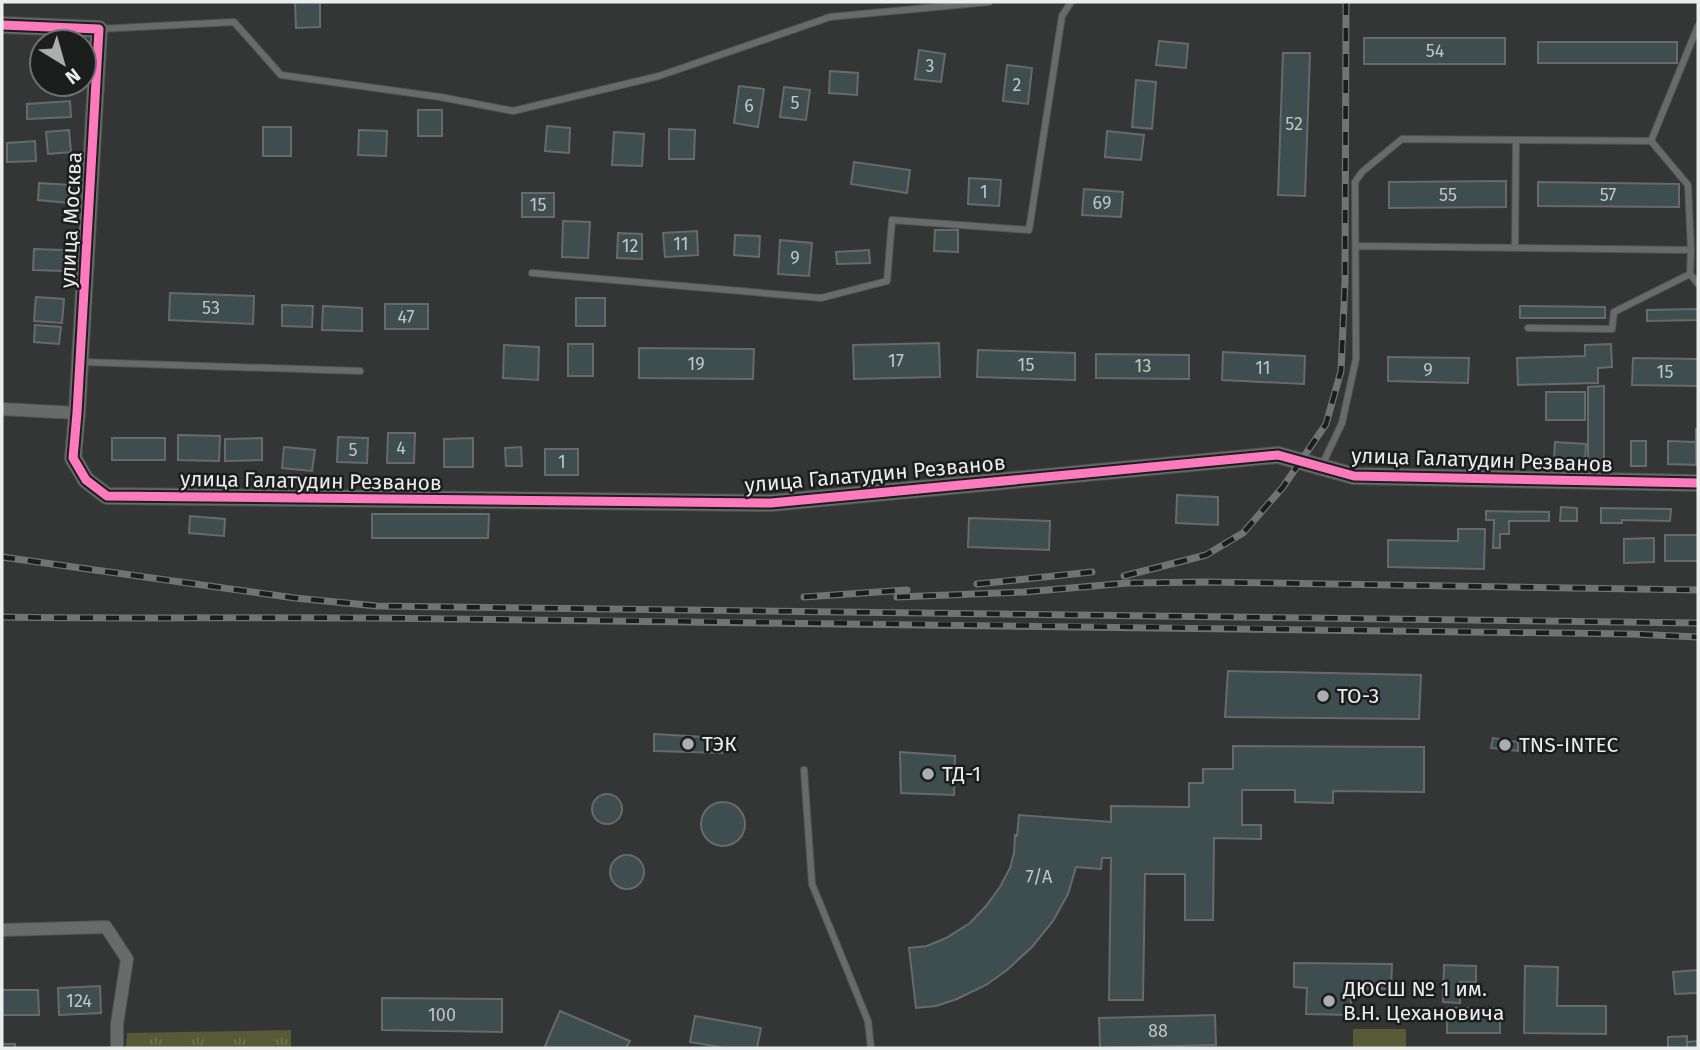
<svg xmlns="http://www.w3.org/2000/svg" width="1700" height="1050" viewBox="0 0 1700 1050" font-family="'Fira Sans',sans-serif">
	<defs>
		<pattern id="park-tufts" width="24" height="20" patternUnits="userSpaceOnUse" patternTransform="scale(1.75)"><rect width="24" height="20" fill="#585936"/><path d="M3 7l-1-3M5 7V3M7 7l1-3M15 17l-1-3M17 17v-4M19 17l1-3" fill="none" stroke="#707153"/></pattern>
	</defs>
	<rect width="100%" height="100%" fill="#333635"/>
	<path fill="url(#park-tufts)" d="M291 1030V1048H126L127 1033Z"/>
	<path fill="#585936" d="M1353 1029H1406V1048H1353Z"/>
	<path fill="#3e4d4e" stroke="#676a6a" stroke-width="2" d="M295 2H320V27L296 28Z
		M1364 38H1505V64H1364Z
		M1159 41 1188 44 1186 68 1156 65Z
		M1538 42H1677V63H1538Z
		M919 50 945 54 941 82 915 79Z
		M1283 53H1310L1305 196 1278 195Z
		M1007 65 1032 68 1028 104 1003 101Z
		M830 71 858 73 857 95 829 93Z
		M1136 80 1156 82 1152 129 1132 127Z
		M739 86 764 89 758 127 734 123Z
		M784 87 810 90 806 120 780 117Z
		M70 101 71 117 27 119V104Z
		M418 110H442V136H418Z
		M547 126 570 128 569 153 545 151Z
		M263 127H291V156H263Z
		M669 129 695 130 694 159H669Z
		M69 130 71 152 48 154 46 132Z
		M359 130 387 131 386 156 358 155Z
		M1107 131 1144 135 1141 160 1105 157Z
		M614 132 644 134 642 166 612 165Z
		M35 141 36 161 7 162V143Z
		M854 162 910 170 907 193 851 184Z
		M969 178 1001 180 999 206 968 204Z
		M1506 181V207L1389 208V182Z
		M1538 182 1679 184V207L1538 206Z
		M39 183 70 185 68 203 38 200Z
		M1084 189 1123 192 1121 217 1082 215Z
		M522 193H554V217H522Z
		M563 221 590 222 588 258 562 257Z
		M935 230H958V252L934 251Z
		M697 231 698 255 665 257 663 233Z
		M618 233 642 234V259L617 258Z
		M735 235 760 236 759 257 734 255Z
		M780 240 812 243 809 276 778 274Z
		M34 249 64 250 63 271 33 270Z
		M869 250 870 263 837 264 836 252Z
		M170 293 254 296 253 324 169 320Z
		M36 297 64 299 62 323 34 321Z
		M576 298H605V326H576Z
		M385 304H428V329H385Z
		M282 305 313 306 312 327 282 326Z
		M323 306 362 308V331L322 330Z
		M1520 306 1605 307V318H1520Z
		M1698 309V320L1647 321V310Z
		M35 325 61 327 59 344 34 342Z
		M939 343 940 377 854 379 853 345Z
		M568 344H593V376H568Z
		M1611 344 1612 367 1598 368V383L1518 385 1517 358 1585 356V345Z
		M504 345 539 347 538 380 503 378Z
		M639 348 754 349 753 379 639 378Z
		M978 350 1075 353V380L977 377Z
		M1223 352 1305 356 1304 384 1222 380Z
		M1096 354 1189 355V379L1096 378Z
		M1388 357 1469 358 1468 383 1388 381Z
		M1633 358 1698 359V386L1632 385Z
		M1604 386V462H1588V387Z
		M1546 392H1585V420H1546Z
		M1696 429H1698V465H1696Z
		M388 433H415L414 463H387Z
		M178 435 220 436 219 461 178 460Z
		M338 437 368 438 367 463 337 462Z
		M112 438H165V460H112Z
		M262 438V460L225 461V439Z
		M473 438V467H444V439Z
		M1631 441H1646V466H1631Z
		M1668 441 1696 442V465L1668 464Z
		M1555 442 1586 444 1585 462 1554 460Z
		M284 447 315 450 312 471 282 468Z
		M521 447 522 466H506L505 448Z
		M545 449H578V475H545Z
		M1177 495 1218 497V525L1176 523Z
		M1561 507 1577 508V521H1560Z
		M1601 508 1671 509 1670 521 1622 520V523H1601Z
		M1486 511 1549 512V521H1509V534H1500V548H1493L1494 520H1486Z
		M1698 511V561H1665V535H1698Z
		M372 514H489L488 538H372Z
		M190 516 225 519 224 536 189 533Z
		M969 518 1050 521 1049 550 968 547Z
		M1458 529H1485L1484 569 1388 567V540L1458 541Z
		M1654 538V562L1624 563V539Z
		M1228 671 1421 675 1419 719 1225 717Z
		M654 734 722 738V753L654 751Z
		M1493 738 1518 742V751L1491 748Z
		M1233 746 1424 747V792L1333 791V803L1295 802V790H1242V825H1261V839L1214 838 1213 920H1185V874H1145L1143 1000H1109L1111 858H1102L1101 869 1076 867 1068 894 1053 921 1032 947 1007 970 986 985 957 999 936 1006 916 1008 909 948 927 946 946 938 970 923 986 906 1000 887 1010 868 1014 853 1015 835 1017 836 1019 815 1111 822V806L1189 807V783H1203V769H1233Z
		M900 752 955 756 954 795 901 793Z
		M592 809a15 15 0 1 1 30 0a15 15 0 1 1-30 0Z
		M701 824a22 22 0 1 1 44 0a22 22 0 1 1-44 0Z
		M610 872a17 17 0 1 1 34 0a17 17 0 1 1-34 0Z
		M1294 963 1392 964 1391 989 1351 988V1015L1306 1014 1307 988 1294 987Z
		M1444 965 1476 966V982H1460V1003L1443 1002Z
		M1525 966 1558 967 1557 1006H1606V1034L1524 1033Z
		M1698 970V993L1675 994 1673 972Z
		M100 986 101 1013 59 1015 58 988Z
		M2 990H38L39 1015H2Z
		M382 998 502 999V1032L382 1030Z
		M1447 1008H1500V1033H1447Z
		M560 1011 630 1041 626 1048H550L545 1046Z
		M1215 1015 1216 1045 1100 1048 1099 1018Z
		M695 1016 761 1028 757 1048H725L690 1042Z
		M1687 1036V1048H1668V1037Z
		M1698 1041V1048H1687V1042Z
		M2 1044H15V1048H2Z"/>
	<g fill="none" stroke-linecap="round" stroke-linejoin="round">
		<defs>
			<path id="lane" d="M99 29 234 22 281 75 440 97 513 111 659 76 830 17 989 2
				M1356 246 1691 250 1688 185 1651 141
				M1515 248 1516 140
				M532 273 821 298 887 281 892 220 1029 230 1062 16 1071 2
				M1690 274 1698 284
				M1528 328 1612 329 1614 312 1690 274 1691 250
				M82 362 360 371
				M1322 465 1342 423 1356 359 1355 182 1362 172 1402 139 1651 141 1698 26
				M804 770 812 884 868 1021 871 1048"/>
			<path id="street" d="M2 409 77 413
				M2 930 106 927 127 959 117 1024V1048"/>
			<path id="secondary" d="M2 25 99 29 77 413 73 458 86 480 107 496 771 503 1278 455 1354 476 1698 483"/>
		</defs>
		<use href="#lane" stroke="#515452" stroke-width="8"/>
		<use href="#street" stroke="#515452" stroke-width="14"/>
		<use href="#secondary" stroke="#515452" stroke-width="18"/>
		<use href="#lane" stroke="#696b6b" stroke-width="6"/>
		<use href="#street" stroke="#696b6b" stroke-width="12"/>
		<use href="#secondary" stroke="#676c68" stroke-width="16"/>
		<defs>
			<path id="rail" d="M2 557 295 598 377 606 1698 623
				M1124 576 1206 555 1243 533 1283 487 1326 424 1341 371 1345 282 1346 2
				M977 584 1092 572
				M804 597 907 590
				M897 597 1024 592 1128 583 1207 582 1698 590
				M2 617C125 619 248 617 370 618 791 622 1212 628 1632 634L1698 637"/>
		</defs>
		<use href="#rail" stroke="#727373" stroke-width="7"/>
		<use href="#rail" stroke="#1c1e1d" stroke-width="4.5" stroke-dasharray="13" stroke-linecap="butt"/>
		<defs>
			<path id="cycleway" d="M2 25 99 29 77 413 73 458 86 480 107 496 771 503 1278 455 1354 476 1698 483"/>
		</defs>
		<use href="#cycleway" stroke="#1c1e1d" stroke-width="13"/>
		<use href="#cycleway" stroke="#fd7abc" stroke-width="9"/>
	</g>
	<g fill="#abaeac" stroke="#1c1e1d" stroke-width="2.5">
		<circle cx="1323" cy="696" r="7"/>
		<circle cx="688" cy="744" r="7"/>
		<circle cx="1505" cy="745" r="7"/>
		<circle cx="928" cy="774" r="7"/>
		<circle cx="1329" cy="1001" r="7"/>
	</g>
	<g text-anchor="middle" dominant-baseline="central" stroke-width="5" stroke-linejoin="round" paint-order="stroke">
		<g font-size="18" fill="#c0c6c4">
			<text x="1435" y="51">54</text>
			<text x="930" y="66">3</text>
			<text x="1017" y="85">2</text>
			<text x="795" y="103">5</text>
			<text x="749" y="106">6</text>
			<text x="1294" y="124">52</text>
			<text x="984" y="192">1</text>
			<text x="1448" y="195">55</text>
			<text x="1608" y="195">57</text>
			<text x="1102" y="203">69</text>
			<text x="538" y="205">15</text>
			<text x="681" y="244">11</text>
			<text x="630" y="246">12</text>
			<text x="795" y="258">9</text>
			<text x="211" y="308">53</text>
			<text x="406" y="317">47</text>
			<text x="896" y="361">17</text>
			<text x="696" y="364">19</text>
			<text x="1026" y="365">15</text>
			<text x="1143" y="366">13</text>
			<text x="1263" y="368">11</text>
			<text x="1428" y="370">9</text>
			<text x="1665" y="372">15</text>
			<text x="401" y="448">4</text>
			<text x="353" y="450">5</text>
			<text x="562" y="462">1</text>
			<text x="1039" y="877">7/А</text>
			<text x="79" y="1001">124</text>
			<text x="442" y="1015">100</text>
			<text x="1158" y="1031">88</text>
		</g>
		<g font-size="21" fill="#ebeeec" stroke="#1c1e1d">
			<text transform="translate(71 220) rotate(-87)">улица Москва</text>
			<text transform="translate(1482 460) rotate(2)">улица Галатудин Резванов</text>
			<text transform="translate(875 474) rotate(-5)">улица Галатудин Резванов</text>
			<text transform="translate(311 481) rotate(1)">улица Галатудин Резванов</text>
		</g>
		<g font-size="21" fill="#ebeeec" stroke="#1c1e1d" text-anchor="start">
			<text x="1337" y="696">ТО-3</text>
			<text x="702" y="744">ТЭК</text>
			<text x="1519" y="745">TNS-INTEC</text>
			<text x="942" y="774">ТД-1</text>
			<text x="1343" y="989">ДЮСШ № 1 им.<tspan x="1343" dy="24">В.Н. Цехановича</tspan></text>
		</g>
	</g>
	<rect width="1700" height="1050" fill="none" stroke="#ebeeec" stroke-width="7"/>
	<g transform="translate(63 63) rotate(143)"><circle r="33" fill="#1c1e1d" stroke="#6f7170" stroke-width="2"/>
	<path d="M0-5L12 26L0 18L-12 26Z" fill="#abaeac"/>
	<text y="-10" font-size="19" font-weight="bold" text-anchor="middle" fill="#ebeeec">N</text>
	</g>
</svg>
